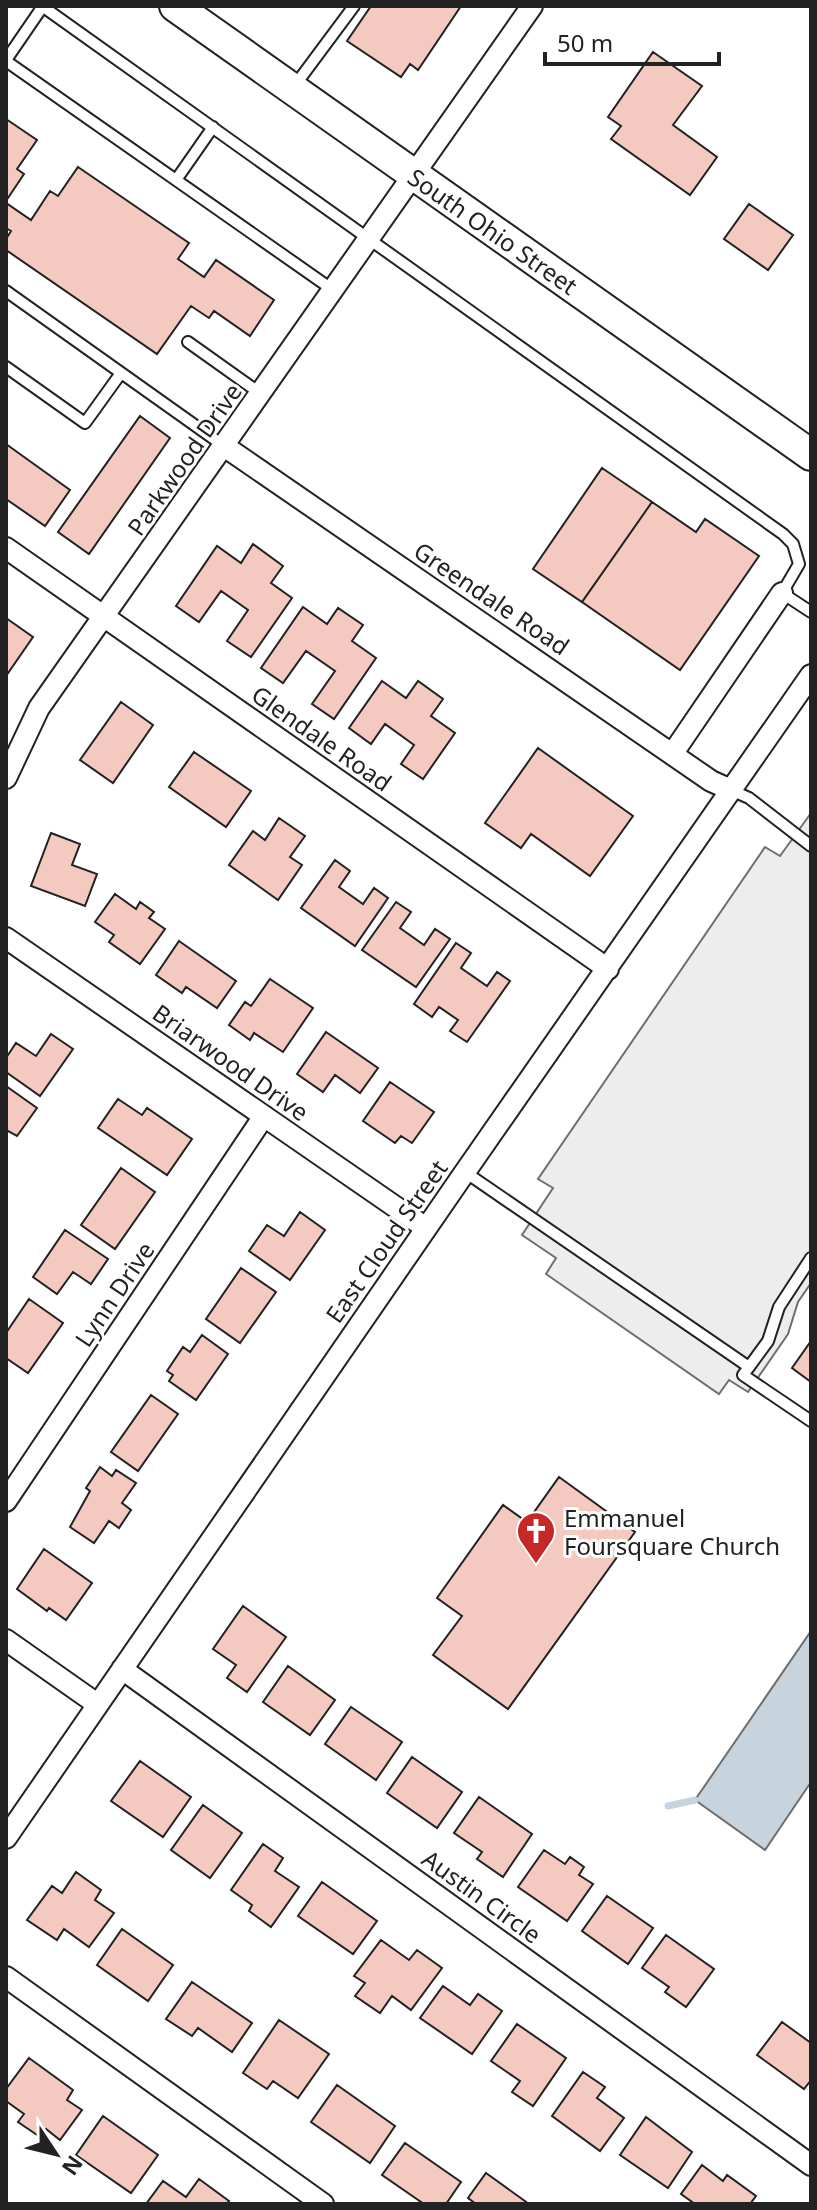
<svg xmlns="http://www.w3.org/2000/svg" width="817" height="2210" viewBox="0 0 817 2210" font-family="'Noto Sans',sans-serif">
	<rect width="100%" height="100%" fill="#fff"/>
	<path fill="#ededed" stroke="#6f6f6f" stroke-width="2" d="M811 813V1283L798 1302 788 1334 748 1392 729 1380 719 1394 546 1274 556 1258 522 1235 553 1188 538 1179 765 847 780 856Z"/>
	<path fill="#c7d3dd" stroke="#6f6f6f" stroke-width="2" d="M811 1631V1782L765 1850 695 1800Z"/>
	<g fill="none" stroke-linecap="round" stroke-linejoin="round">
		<path stroke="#c7d3dd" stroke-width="7" d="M668 1806 695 1800"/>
	</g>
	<path fill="#f3c9c0" stroke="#222" stroke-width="2" d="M371 6H461L418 70 410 64 401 77 347 41Z
		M653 52 702 86 673 125 717 157 690 195 611 139 621 126 608 117Z
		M6 119 37 140 17 169 24 174 6 201Z
		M78 167 189 243 178 259 204 277 216 260 274 300 250 336 214 311 209 318 191 306 157 354 6 250V239L11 231 6 228V203L31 220 50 191 58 196Z
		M749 204 793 235 768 270 724 239Z
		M140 416 170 438 89 554 58 532Z
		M6 444 70 490 45 526 6 499Z
		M602 468 652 502 582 602 533 569Z
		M652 502 696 532 705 519 759 556 680 670 582 602Z
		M253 544 283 566 271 583 292 598 251 657 227 641 248 610 221 591 199 622 176 606 217 546 241 563Z
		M303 607 327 624 338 608 363 625 352 641 376 658 334 719 312 704 335 671 306 651 283 683 261 668Z
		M6 618 33 637 6 676Z
		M382 681 406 698 418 681 443 699 431 716 455 733 423 779 401 764 414 745 385 724 371 744 349 728Z
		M121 702 153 725 113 783 80 760Z
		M538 748 633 816 590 876 531 834 521 848 485 823Z
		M194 752 251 791 226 827 169 787Z
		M279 818 305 836 290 857 302 865 278 900 229 865 253 831 265 840Z
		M51 833 80 844 72 865 97 874 85 906 31 886Z
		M335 860 350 871 339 887 363 904 374 888 388 898 355 946 301 908Z
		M115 894 136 909 140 902 154 912 149 918 165 929 140 964 109 942 114 935 95 922Z
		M396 902 411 912 400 928 424 945 435 929 450 939 416 987 362 950Z
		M179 941 236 981 217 1008 186 987 182 993 156 975Z
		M456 943 471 953 461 968 487 986 497 972 510 981 467 1042 450 1031 458 1020 439 1007 432 1017 414 1004Z
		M270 979 313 1008 283 1052 254 1033 250 1040 229 1025 245 1002 251 1006Z
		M326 1032 378 1068 360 1093 335 1075 323 1092 297 1074Z
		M51 1034 73 1049 40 1096 6 1072V1058L16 1043 36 1056Z
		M390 1082 434 1112 412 1143 401 1136 395 1143 363 1121Z
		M6 1086 37 1108 17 1136 6 1130Z
		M118 1099 142 1115 147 1108 192 1139 167 1175 98 1128Z
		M121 1168 155 1192 115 1249 81 1225Z
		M300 1212 325 1230 290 1280 249 1251 267 1225 284 1236Z
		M65 1230 108 1259 91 1284 73 1272 57 1294 33 1277Z
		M241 1268 276 1292 240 1343 206 1319Z
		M29 1299 63 1323 28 1373 6 1358V1333Z
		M202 1335 228 1354 196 1400 169 1381 173 1375 167 1371 183 1347 190 1352Z
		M811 1341V1382L792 1368Z
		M151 1395 178 1414 138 1471 111 1452Z
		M100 1467 112 1476 116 1470 136 1483 122 1503 131 1510 119 1528 109 1521 94 1543 70 1527 90 1491 86 1488Z
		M559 1477 635 1532 508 1709 433 1655 462 1616 437 1598 503 1505 527 1522Z
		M44 1549 92 1583 66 1620 49 1608 47 1611 17 1589Z
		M243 1606 286 1637 247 1692 227 1678 236 1665 213 1649Z
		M288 1666 335 1700 310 1735 263 1702Z
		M351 1707 402 1742 376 1780 325 1744Z
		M412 1757 462 1792 437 1828 387 1793Z
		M140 1761 191 1797 163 1837 111 1801Z
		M479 1797 532 1834 503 1877 477 1859 482 1852 454 1833Z
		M203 1805 242 1833 210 1878 171 1850Z
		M263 1844 283 1858 275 1871 299 1887 271 1927 249 1911 252 1905 231 1890Z
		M544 1850 565 1864 570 1857 584 1867 579 1875 593 1884 567 1921 518 1887Z
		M76 1872 101 1890 95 1900 114 1913 89 1947 64 1929 57 1940 27 1920 52 1886 62 1893Z
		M322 1882 377 1921 353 1954 298 1916Z
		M607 1896 653 1928 628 1964 582 1931Z
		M122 1929 173 1965 148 2001 97 1965Z
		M666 1935 714 1969 686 2007 665 1992 669 1987 642 1968Z
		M381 1940 409 1960 417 1950 442 1968 411 2010 392 1996 380 2013 355 1996 365 1983 354 1976Z
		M192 1982 252 2023 232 2052 198 2028 192 2036 166 2019Z
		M443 1986 470 2005 478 1994 502 2011 472 2054 420 2018Z
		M279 2020 329 2054 298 2098 273 2081 267 2089 243 2073Z
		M782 2022 811 2043V2080L804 2089 757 2055Z
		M517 2024 566 2058 533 2106 512 2092 520 2081 491 2061Z
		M29 2058 73 2090 67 2100 82 2110 60 2140 46 2129 40 2137 18 2122 24 2114 6 2101V2089Z
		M583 2072 605 2087 597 2098 624 2118 600 2151 552 2116Z
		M337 2085 395 2126 370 2163 311 2122Z
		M103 2116 158 2155 131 2193 76 2155Z
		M646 2117 692 2152 668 2188 620 2155Z
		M405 2143 461 2182 446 2204H424L382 2175Z
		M702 2165 723 2181 727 2175 756 2196 750 2204H695L681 2194Z
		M486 2173 529 2204H476L468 2198Z
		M199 2179 229 2201 227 2204H146L163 2181 186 2197Z"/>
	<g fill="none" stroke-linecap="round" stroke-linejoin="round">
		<defs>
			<path id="lane" d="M42 6 783 534 793 544 799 564 782 593 811 612
				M6 60 43 6
				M6 61 333 290
				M293 88 354 6
				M176 180 213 127
				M6 291 224 446
				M188 342 261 394
				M6 367 85 423 121 373
				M731 790 749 798 811 846
				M465 1172 749 1367 768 1341 779 1307 811 1258
				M749 1367 743 1375 811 1421"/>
			<path id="street" d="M224 446 711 781 731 790
				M6 548 608 969
				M673 753 782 593
				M6 778 39 708 532 6
				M6 938 426 1228
				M6 1501 264 1116
				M6 1640 97 1704
				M122 1669 811 2165
				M6 1838 465 1172 811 675
				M6 1977 323 2204"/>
			<path id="secondary" d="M175 6 811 455"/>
		</defs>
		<use href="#lane" stroke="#222" stroke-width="14"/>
		<use href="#street" stroke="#222" stroke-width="24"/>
		<use href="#secondary" stroke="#222" stroke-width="34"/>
		<use href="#lane" stroke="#fff" stroke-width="10"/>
		<use href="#street" stroke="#fff" stroke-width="20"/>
		<use href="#secondary" stroke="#fff" stroke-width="30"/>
	</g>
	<defs>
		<symbol id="church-pin" viewBox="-11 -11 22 30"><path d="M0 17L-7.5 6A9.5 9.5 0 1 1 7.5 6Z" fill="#c62828" stroke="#fff"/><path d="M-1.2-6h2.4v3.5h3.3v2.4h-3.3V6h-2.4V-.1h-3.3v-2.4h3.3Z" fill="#fff"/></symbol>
	</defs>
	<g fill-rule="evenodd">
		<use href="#church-pin" x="514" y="1509" width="44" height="60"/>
	</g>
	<g text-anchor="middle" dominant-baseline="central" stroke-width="6" stroke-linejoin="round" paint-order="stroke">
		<g font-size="24" fill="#222" stroke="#fff">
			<text transform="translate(493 231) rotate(35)">South Ohio Street</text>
			<text transform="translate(184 459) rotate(-55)">Parkwood Drive</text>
			<text transform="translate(492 598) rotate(34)">Greendale Road</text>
			<text transform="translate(322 738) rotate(35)">Glendale Road</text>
			<text transform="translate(231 1062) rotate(35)">Briarwood Drive</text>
			<text transform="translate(386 1241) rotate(-55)">East Cloud Street</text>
			<text transform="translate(114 1294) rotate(-56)">Lynn Drive</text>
			<text transform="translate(482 1896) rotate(36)">Austin Circle</text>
		</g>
		<g font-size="24" fill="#222" stroke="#fff" text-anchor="start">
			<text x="564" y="1517">Emmanuel<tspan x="564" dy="28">Foursquare Church</tspan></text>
		</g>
	</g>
	<rect width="817" height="2210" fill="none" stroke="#222222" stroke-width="16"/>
	<g transform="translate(56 2154) rotate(125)" stroke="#ffffff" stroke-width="6" paint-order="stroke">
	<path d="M0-6L14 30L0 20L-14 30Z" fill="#222222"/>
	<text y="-12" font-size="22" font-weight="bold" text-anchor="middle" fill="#222222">N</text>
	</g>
	<path d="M545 52v12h174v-12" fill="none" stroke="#222222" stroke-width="4"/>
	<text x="557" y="52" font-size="24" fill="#222222" stroke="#ffffff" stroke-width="6" paint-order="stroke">50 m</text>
</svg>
